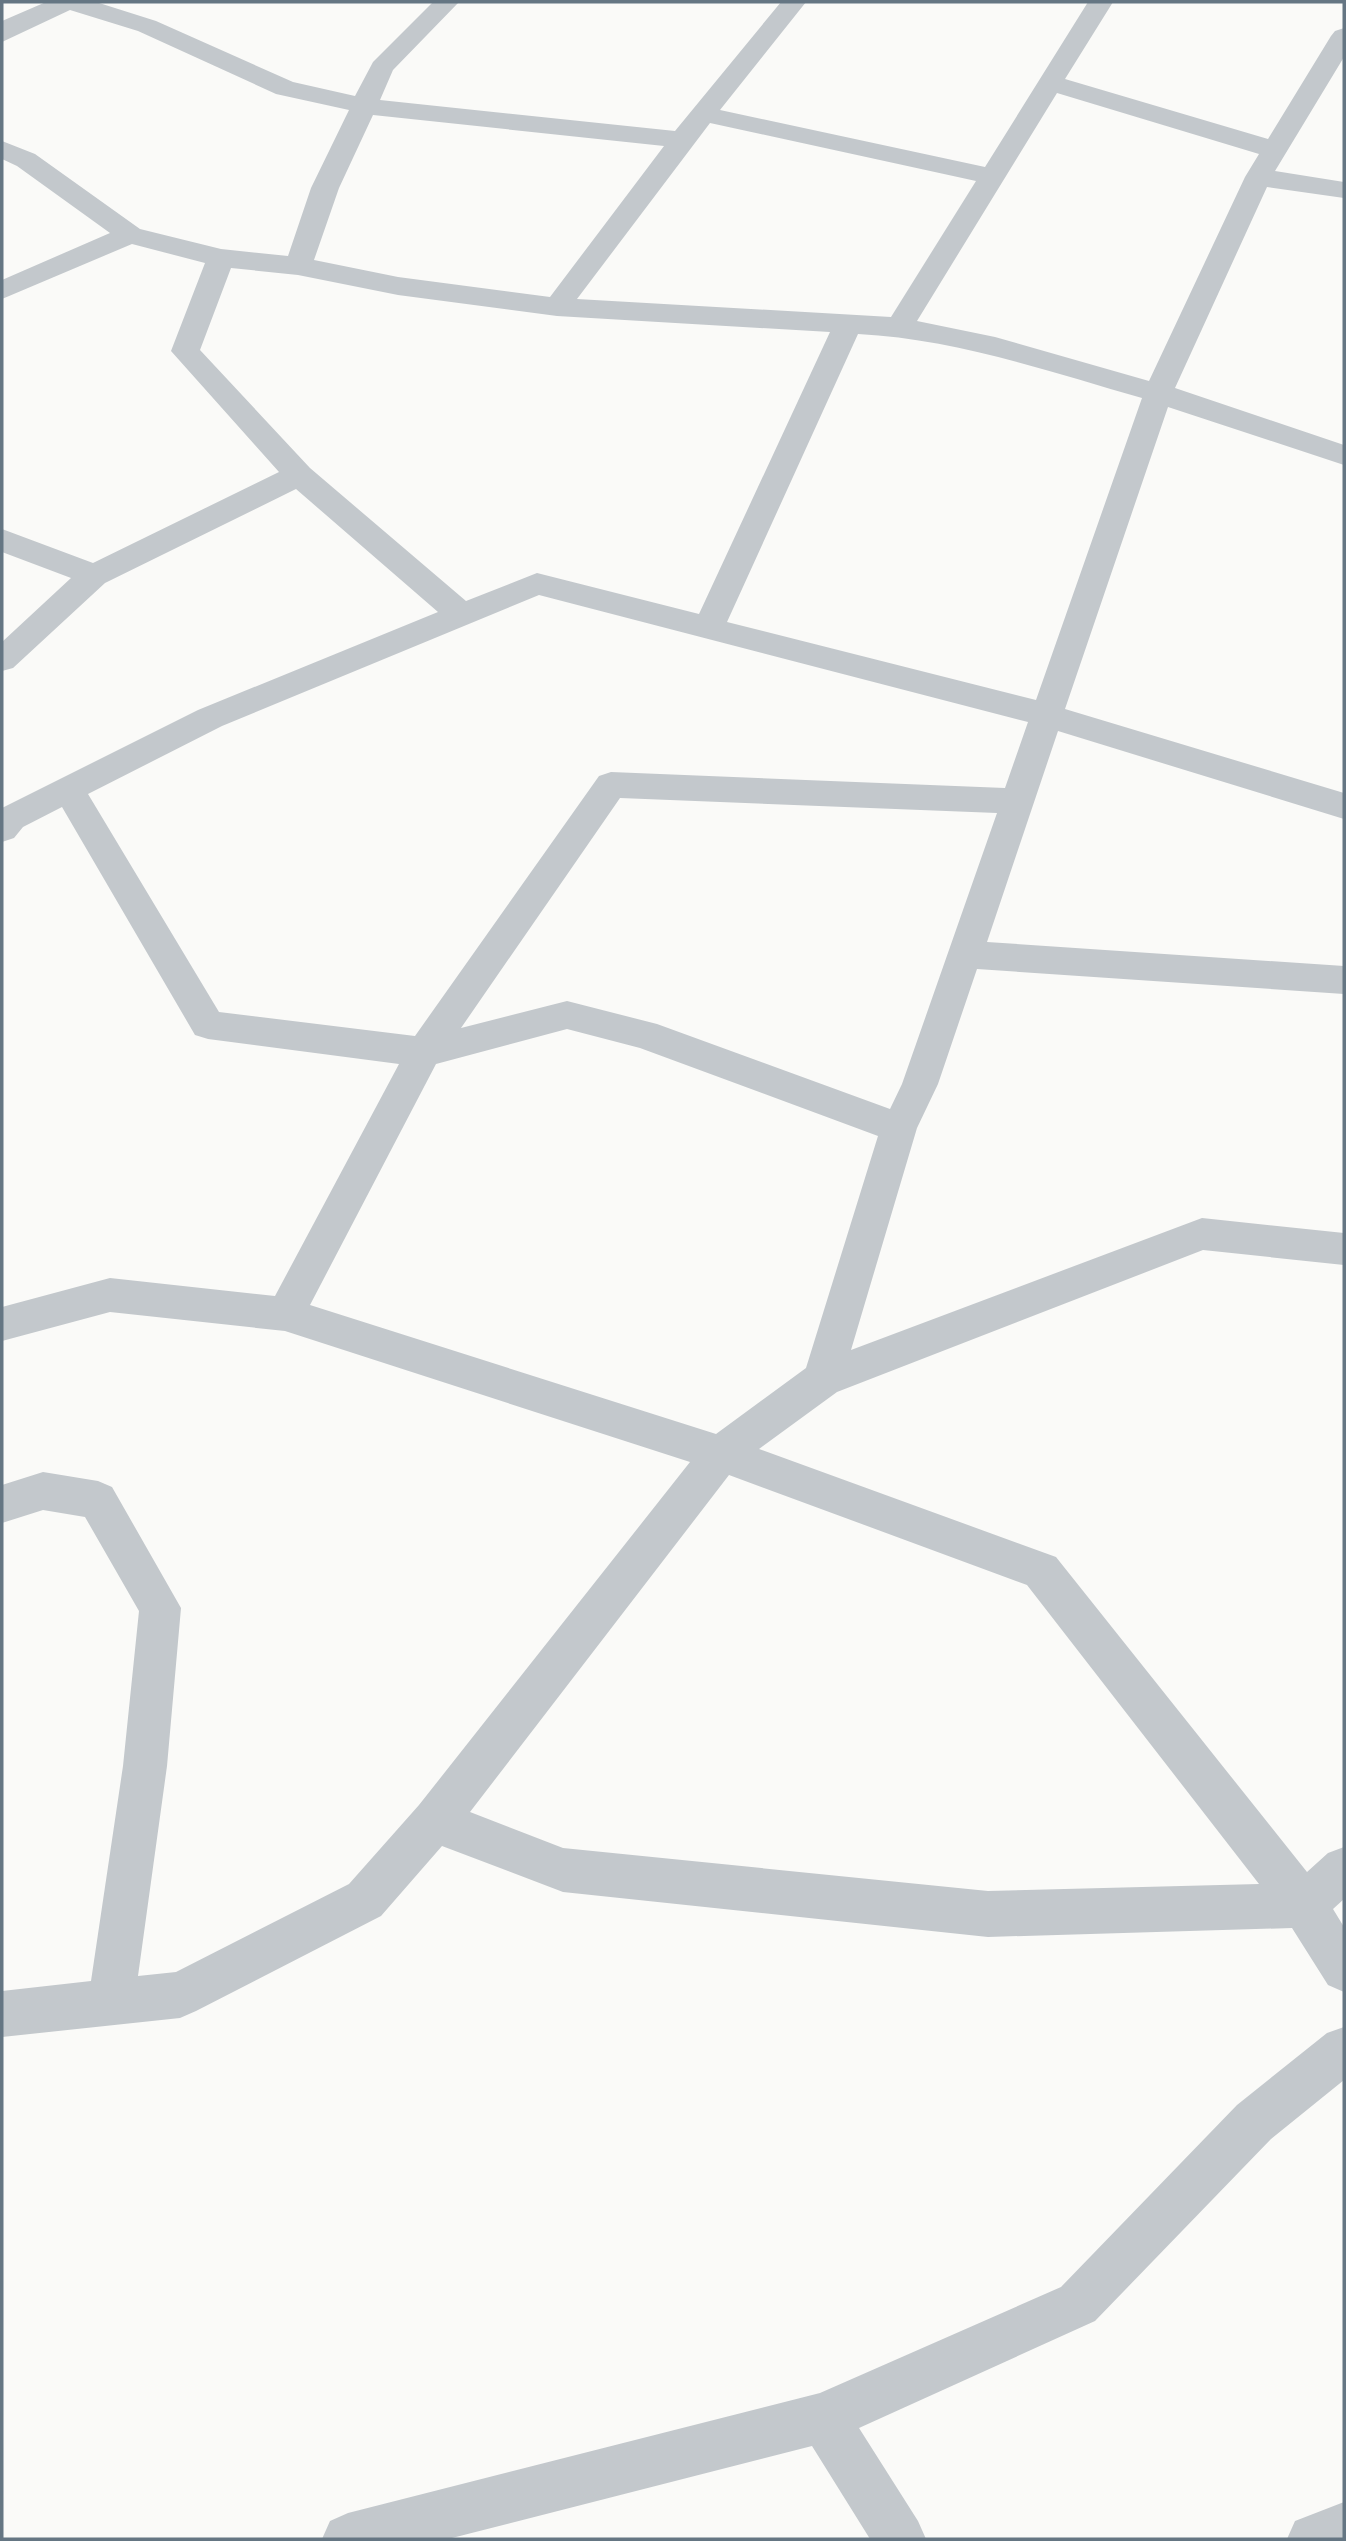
<svg xmlns="http://www.w3.org/2000/svg" width="1346" height="2541" viewBox="0 0 1346 2541" font-family="'PT Sans Narrow',sans-serif">
	<rect width="100%" height="100%" fill="#fafaf8"/>
	<g fill="none" stroke-linecap="round" stroke-linejoin="round">
		<path fill="#c3c8cc" fill-rule="evenodd" d="M46 2H96L156 21 293 82 355 96 373 62 433 2H459L393 70 380 100 675 131 781 2H806L720 110 985 167 1088 2H1113L1065 79 1268 139 1331 36 1335 31 1344 28V57L1275 171 1344 182V198L1267 187 1175 388 1344 445V465L1168 407 1065 709 1344 793V819L1058 731 987 942 1344 966V994L977 969 938 1084 917 1128 851 1350 1202 1218 1344 1233V1265L1203 1250 837 1392 759 1449 1056 1557 1307 1872 1328 1853 1344 1847V1899L1333 1909 1344 1927V1992L1328 1985 1292 1928 988 1937 563 1892 442 1846 381 1916 196 2011 180 2018 2 2037V1991L91 1981 123 1766 139 1611 85 1517 43 1510 2 1523V1485L43 1472 98 1481 112 1487 181 1608 167 1766 138 1976 176 1972 349 1884 419 1805 690 1462 285 1331 110 1312 2 1341V1307L110 1278 275 1296 399 1064 208 1039 195 1035 62 807 23 827 14 838 2 842V808L198 710 438 612 296 489 105 583 13 668 2 671V642L71 578 2 552V529L93 563 279 472 171 351 205 263 132 244 2 299V280L110 233 17 166 2 159V141L35 154 140 229 221 249 288 256 311 188 349 110 276 94 138 31 70 10 2 42V21ZM1057 93 1259 154 1245 177 1149 381 995 337 917 321ZM373 115 664 146 550 297 398 277 314 260 339 188ZM710 123 976 181 891 317 577 299ZM231 268 298 275 398 295 557 316 830 332 699 614 537 573 466 601 310 468 200 350ZM858 334C955 339 1048 371 1142 398L1036 700 727 622ZM539 595 1028 722 1005 788 611 772 599 776 415 1036 219 1012 88 794 222 726ZM620 798 997 813 902 1084 890 1109 657 1024 567 1001 461 1028ZM567 1029 640 1048 878 1136 806 1368 716 1434 310 1305 436 1064ZM729 1475 1027 1585 1259 1884 988 1891 563 1848 470 1812Z
			M1344 2027V2080L1271 2139 1095 2321 859 2428 918 2521 926 2539H870L812 2446 448 2539H322L330 2521 348 2513 820 2393 1061 2287 1237 2105 1327 2033Z
			M1344 2502V2539H1287L1295 2521Z"/>
	</g>
	<rect width="1346" height="2541" fill="none" stroke="#657683" stroke-width="7"/>
</svg>
